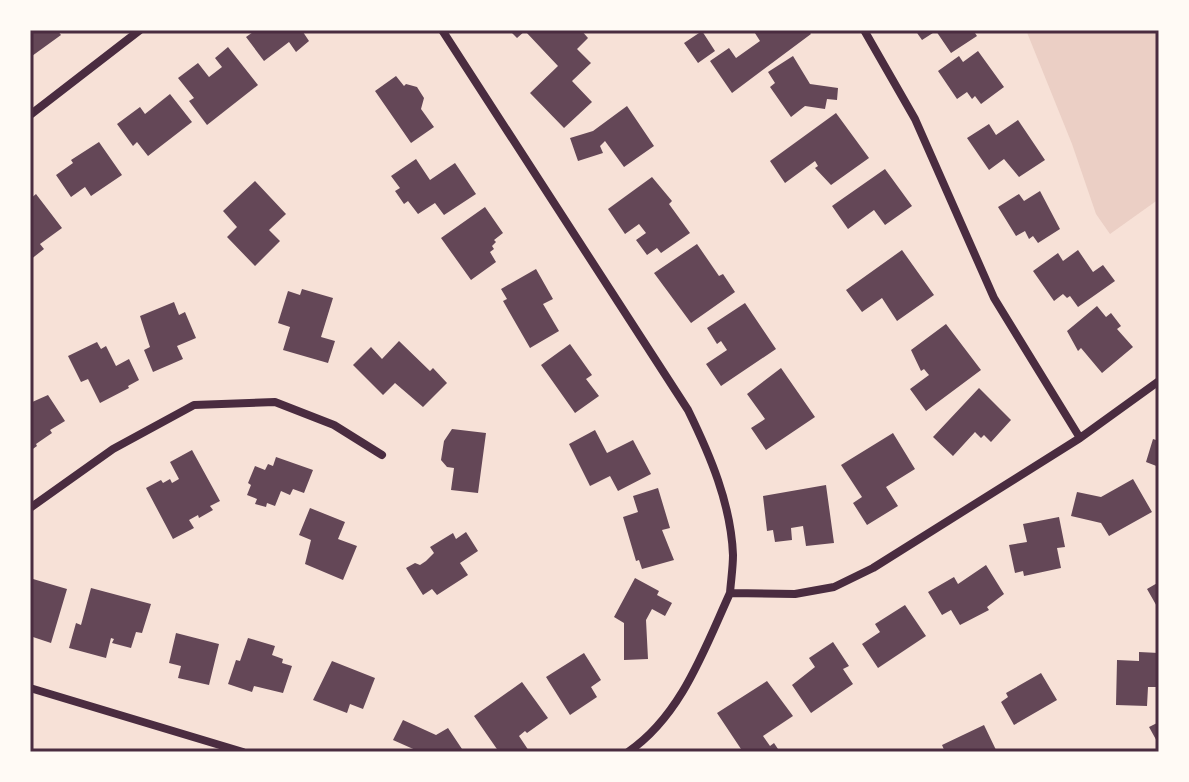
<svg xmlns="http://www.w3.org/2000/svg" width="1189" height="782" viewBox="0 0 1189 782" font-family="'Nunito Sans',sans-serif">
	<rect width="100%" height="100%" fill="#f7e1d7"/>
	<path fill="#ebcfc5" d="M1026 30H1159V199L1110 234 1096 214 1072 144Z"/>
	<path fill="#644757" d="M30 30H57L61 35 32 56Z
		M256 30H306L303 32 309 41 296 52 289 42 264 61 246 37Z
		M509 30H581L588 38 577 49 591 63 572 81 592 102 564 128 530 93 558 66 525 31 517 38Z
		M753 30H808L811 34 732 93 710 61 729 48 736 58 760 41Z
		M915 30H973L977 36 951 53 936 31 922 40Z
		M702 31 715 51 698 63 684 43Z
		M228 47 258 85 207 125 189 101 194 98 178 78 198 63 209 77 222 67 215 58Z
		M978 51 1004 87 981 104 975 96 972 99 967 92 957 99 938 71 959 56 963 62Z
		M793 56 810 84 838 88 837 100 827 99 825 109 805 106 791 117 770 87 775 83 768 72Z
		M396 76 404 86 406 84 417 87 424 98 421 109 434 127 411 143 375 91Z
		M170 94 192 122 148 156 137 142 133 146 117 124 140 107 145 114Z
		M627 106 654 146 624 167 605 141 600 146 603 153 578 161 570 138 593 131Z
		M836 113 869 158 831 185 815 168 818 166 815 161 785 183 770 161Z
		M1018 120 1045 160 1019 177 1004 159 989 170 967 138 989 124 996 135Z
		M99 142 122 175 91 196 85 187 71 197 56 175 73 163 71 160Z
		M416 159 430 180 455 163 476 194 444 215 435 203 418 214 408 201 404 204 395 191 400 188 391 176Z
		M885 169 912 206 885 225 874 210 848 229 832 206Z
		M652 177 672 201 669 204 690 233 661 253 657 248 647 255 636 240 646 233 639 224 625 234 608 209Z
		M255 181 286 214 269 230 280 241 255 266 227 237 237 227 223 211Z
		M1040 191 1060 229 1038 243 1033 236 1029 239 1025 231 1016 236 998 207 1019 194 1024 201Z
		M36 194 62 228 40 244 44 249 30 260V199Z
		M485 207 503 233 494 240 496 242 492 246 494 249 490 252 496 262 471 280 441 238Z
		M697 244 719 276 723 274 735 292 691 323 654 273Z
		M902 250 934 295 897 321 882 298 862 312 846 290Z
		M1078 250 1093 272 1103 265 1115 281 1078 307 1070 296 1067 298 1063 294 1054 301 1033 271 1058 253 1063 261Z
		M536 269 553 299 543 304 559 331 530 348 503 301 507 299 501 289Z
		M302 289 333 298 321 337 335 341 328 363 283 350 290 327 278 323 288 291 300 295Z
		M174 302 179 315 185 312 196 338 177 346 183 359 153 372 144 350 150 347 140 316Z
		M745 303 776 349 721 386 706 364 727 350 721 341 717 344 707 328Z
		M1097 306 1106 317 1111 313 1121 326 1117 329 1133 347 1102 373 1081 348 1078 351 1067 331Z
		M946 324 981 370 926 411 910 389 929 375 924 369 921 371 911 350Z
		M399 341 430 371 433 368 447 383 423 407 395 383 383 395 353 365 371 347 382 359Z
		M97 342 101 349 106 346 116 366 129 359 139 380 128 386 129 388 100 403 88 379 81 382 68 356Z
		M570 344 592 375 586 379 599 396 575 413 541 365Z
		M781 368 815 417 766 450 751 428 765 419 747 394Z
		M979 388 1011 420 991 442 984 435 981 438 975 432 953 456 933 437Z
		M48 395 65 421 50 430 52 433 36 444 37 446 30 451V403Z
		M452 429 486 433 478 493 451 490 454 468 447 467 441 460 444 441Z
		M595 430 607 453 633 440 651 474 618 491 610 476 590 486 569 444Z
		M893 433 915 469 886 487 898 506 867 525 853 503 862 497 841 465Z
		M1153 439 1159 441V467L1146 462Z
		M192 450 220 501 210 506 213 510 199 518 198 515 189 520 194 528 173 539 146 488 161 480 163 483 170 479 172 483 179 479 170 462Z
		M276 457 313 470 304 493 293 489 290 495 281 491 275 506 267 503 266 507 255 504 257 499 247 495 251 485 248 483 255 466 265 470 268 464 273 466Z
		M1133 479 1152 512 1109 536 1101 523 1071 516 1077 492 1101 497Z
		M826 485 834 543 806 546 803 526 791 528 792 540 775 542 773 530 767 531 763 496Z
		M658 488 670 528 662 530 674 560 642 569 639 560 636 561 623 517 638 512 633 496Z
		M310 508 345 522 338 539 357 546 343 580 305 564 311 540 299 535Z
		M1059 517 1065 547 1057 548 1061 568 1024 576 1023 571 1015 573 1009 545 1027 542 1023 524Z
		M466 532 478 551 460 563 468 575 437 595 432 589 423 595 406 568 415 563 420 565 426 561 434 553 430 547 453 533 456 539Z
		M986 565 1004 594 987 607 989 610 960 625 951 610 942 615 928 592 954 577 958 584Z
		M635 578 659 591 657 595 672 603 665 616 652 609 646 620 648 659 624 660V623L614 617Z
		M33 579 67 589 51 643 30 636V589Z
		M1159 582V610L1147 589Z
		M91 588 151 604 142 633 136 632 131 648 112 643 114 639 111 638 106 658 69 648 76 623 81 625Z
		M905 605 926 636 878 668 862 644 880 632 875 624Z
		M176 633 219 644 209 685 178 678 181 666 169 663Z
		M248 638 275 646 272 655 283 659 282 663 292 666 283 693 254 686 252 692 228 684 236 660 240 661Z
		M833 642 849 666 843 669 853 684 811 713 792 685 815 667 809 658Z
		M1139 652 1159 653V687H1148L1147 706 1116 705 1117 660 1139 661Z
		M584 653 601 680 591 687 597 697 570 715 546 677Z
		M332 661 375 678 363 709 350 704 347 713 313 700Z
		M1041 673 1057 700 1014 725 1001 702 1008 697 1006 693Z
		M767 681 793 716 763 736 770 746 774 743 780 752H743L717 713Z
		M522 682 548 718 527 733 525 731 519 736 529 751 528 752H499L474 716Z
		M403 720 436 735 448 728 464 752H420L393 740Z
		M1159 722V745L1149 727Z
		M984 725 997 752H945L942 745Z"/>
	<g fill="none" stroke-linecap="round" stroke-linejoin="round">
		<path stroke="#4a2c40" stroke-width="8" d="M442 30 688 410C710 455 731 504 733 555 733 567 731 580 730 593
			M864 30 915 119 994 298 1080 438
			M30 115 140 30
			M30 508 113 449 194 405 275 402 334 425 382 455
			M30 688 243 752
			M628 752C681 716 704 650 730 593L795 594 834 587 873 568 1080 438 1159 381"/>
	</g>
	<rect width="1189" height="782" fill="none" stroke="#fffaf5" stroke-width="64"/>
	<rect x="32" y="32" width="1125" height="718" fill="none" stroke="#4a2c40" stroke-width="3"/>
</svg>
